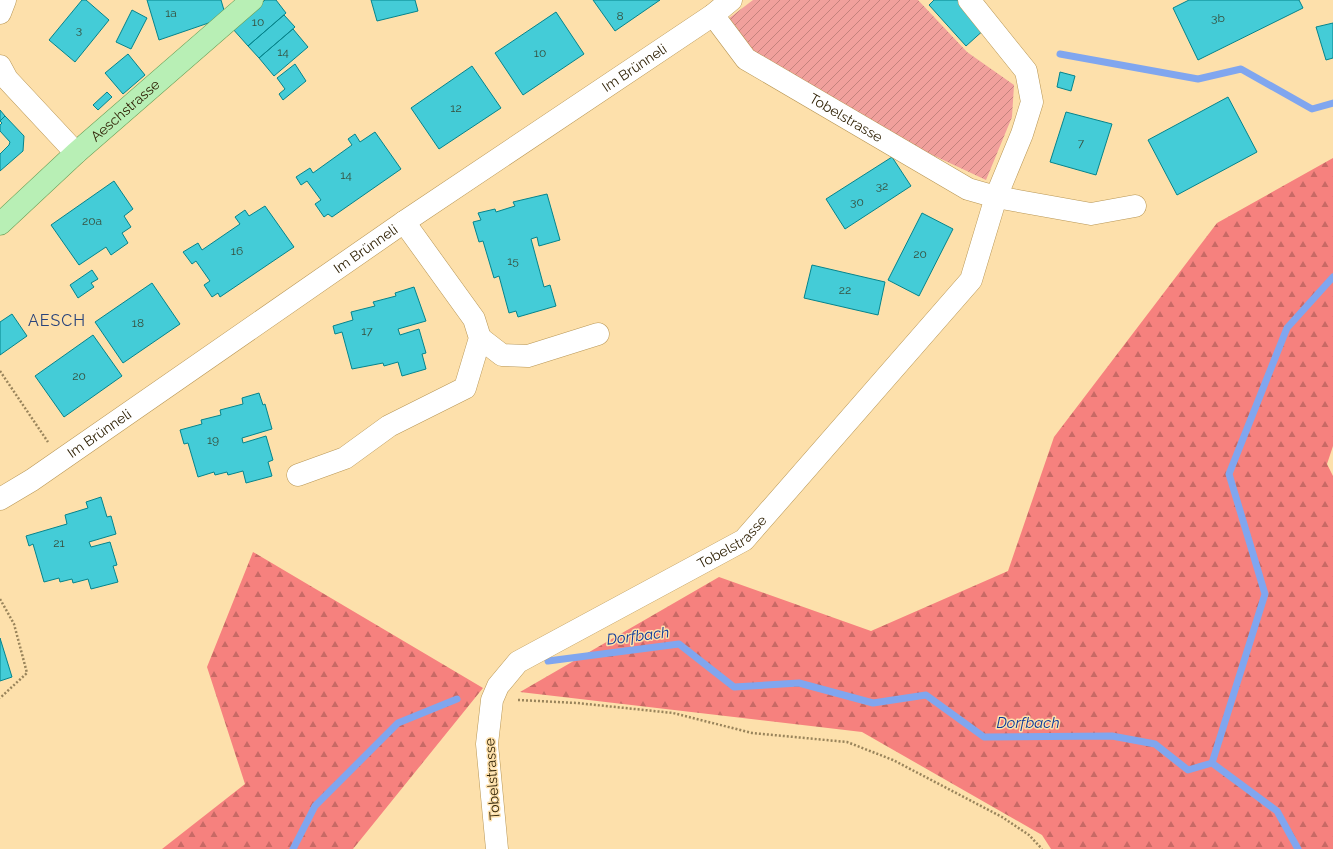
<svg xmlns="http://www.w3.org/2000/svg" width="1333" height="849" viewBox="0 0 1333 849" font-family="Raleway,sans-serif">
	<defs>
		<pattern id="forest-firs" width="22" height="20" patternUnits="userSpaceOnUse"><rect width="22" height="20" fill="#f6817e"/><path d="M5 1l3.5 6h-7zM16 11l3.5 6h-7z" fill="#c86965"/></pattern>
		<pattern id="garden-furrows" width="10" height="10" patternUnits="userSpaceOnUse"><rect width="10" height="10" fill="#f1a09c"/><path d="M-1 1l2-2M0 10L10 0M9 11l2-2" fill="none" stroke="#c4827d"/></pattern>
	</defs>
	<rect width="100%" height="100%" fill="#fde0ab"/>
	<path fill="url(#forest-firs)" d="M1333 158V446L1327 464 1333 476V849H1051L1042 835 862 732 520 692 719 577 871 631 1008 571 1054 437 1217 223Z
		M253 552 483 688 353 849H162L245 784 207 667Z"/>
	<path fill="url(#garden-furrows)" d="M753 0H918L967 52 1014 85 1012 117 986 180 875 128 753 61 728 19Z"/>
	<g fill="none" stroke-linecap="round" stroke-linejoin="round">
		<path stroke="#80a6ef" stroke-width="7" d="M1060 54 1198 79 1241 69 1312 109 1333 103
			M548 661 679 644 734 687 799 683 873 703 926 695 984 737 1112 736 1155 744 1188 770 1212 763 1277 811 1298 849
			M1212 763 1265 594 1229 474 1287 328 1333 277
			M293 849 315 806 398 723 457 699"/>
	</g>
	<path fill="#44ccd7" stroke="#05848c" d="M82 0H86L109 20 75 62 49 40Z
		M147 0H221L226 17 159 40Z
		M265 0H276L286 13 248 46 232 28Z
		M371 0H415L418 11 377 21Z
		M593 0H660L615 31Z
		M934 0H960L986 28 966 46 929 5Z
		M1189 0H1299L1303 8 1198 60 1173 8Z
		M132 10 147 18 131 49 116 42Z
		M556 12 584 54 523 95 495 53Z
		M284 15 295 27 259 58 248 46Z
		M1333 23V58L1326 60 1316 27Z
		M293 29 308 47 274 76 259 58Z
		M128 54 145 75 123 94 105 73Z
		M295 64 306 81 283 100 279 94 285 89 277 78Z
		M472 66 501 108 439 149 411 108Z
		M1060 72 1075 76 1071 91 1057 87Z
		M107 92 112 97 98 110 93 105Z
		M1228 97 1257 152 1177 195 1148 140Z
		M0 110 5 116 0 121Z
		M1066 112 1112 124 1096 175 1050 162Z
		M5 116 24 136 23 151 0 171V154L9 145 10 142 0 131V125L2 123 0 121Z
		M375 132 401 169 332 217 328 214 324 217 315 204 321 200 307 181 301 185 296 177 310 168 313 173 352 145 348 139 355 134 360 142Z
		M892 157 911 186 845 229 826 199Z
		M114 181 133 209 124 216 131 227 122 233 128 243 111 255 106 247 79 265 51 225Z
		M547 194 560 240 539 246 537 237 531 239 544 287 550 285 556 306 518 317 516 311 509 313 499 276 494 278 483 241 479 242 473 222 481 220 478 213 495 209 496 212 515 206 513 202Z
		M265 206 294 247 220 297 218 293 212 297 204 285 210 281 196 261 192 264 183 252 198 243 202 250 240 224 235 217 245 210 249 216Z
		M922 213 953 229 919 296 888 280Z
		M812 265 885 282 878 315 804 298Z
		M92 270 98 279 91 283 94 287 78 298 70 285Z
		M152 283 180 324 123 363 95 322Z
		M414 287 426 321 398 329 400 335 419 329 426 353 422 354 426 369 402 376 398 362 384 366 383 363 352 369 342 332 335 334 333 326 353 320 351 312 375 306 373 302 396 296 395 293Z
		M12 314 27 336 0 355V322Z
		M93 335 122 376 64 417 35 376Z
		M259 393 263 405 265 404 272 429 242 438 243 443 266 436 273 460 268 462 272 476 246 483 243 471 228 475 227 472 215 475 214 472 198 477 188 443 184 444 180 430 202 424 201 420 221 415 220 410 243 404 242 398Z
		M101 497 107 517 111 516 116 534 89 542 91 547 110 542 117 565 113 566 118 582 91 589 88 579 73 583 72 579 60 582 59 578 44 582 33 544 29 546 26 536 67 524 65 515 88 508 86 502Z
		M0 638 12 677 0 681Z"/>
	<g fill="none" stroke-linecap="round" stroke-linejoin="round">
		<defs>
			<g id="minor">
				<path d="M0 13 5 0"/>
				<path id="s1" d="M713 15 746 59 968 189 996 197 1091 214 1135 206"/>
				<path d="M0 66 7 79 76 153"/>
				<path d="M480 338 502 355 528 356 598 334"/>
				<path d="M298 475 345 458 389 426 465 388 480 338 474 319 404 222"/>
				<path id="s2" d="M0 499 32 480 404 222 713 15 731 0"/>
				<path id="s3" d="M497 849 487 744 492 700 498 686 518 662 744 540 971 280 996 197 1022 134 1032 102 1026 71 969 0"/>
			</g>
			<g id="major">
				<path id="s4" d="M0 224 76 153 252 0"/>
			</g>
		</defs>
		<use href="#minor" stroke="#b89654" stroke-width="23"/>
		<use href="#major" stroke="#6aa058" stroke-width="23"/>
		<path stroke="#99845b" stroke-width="2.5" stroke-dasharray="2 2" stroke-linecap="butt" d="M0 371 48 442
			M0 599 14 624 27 673 0 698
			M518 700 577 703 673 713 752 733 847 742 893 760 1002 817 1029 835 1042 849"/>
		<use href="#minor" stroke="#fff" stroke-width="22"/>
		<use href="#major" stroke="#b8efb5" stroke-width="22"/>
	</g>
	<g text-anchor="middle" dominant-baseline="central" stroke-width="3" stroke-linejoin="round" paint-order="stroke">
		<g font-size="12" fill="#364d3b">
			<text x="171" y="13">1a</text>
			<text x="620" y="16">8</text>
			<text x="1218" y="18">3b</text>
			<text x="258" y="22">10</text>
			<text x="79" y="30">3</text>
			<text x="283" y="52">14</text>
			<text x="540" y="53">10</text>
			<text x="456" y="108">12</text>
			<text x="1081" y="143">7</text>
			<text x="346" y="175">14</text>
			<text x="882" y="186">32</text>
			<text x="857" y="202">30</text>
			<text x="92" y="221">20a</text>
			<text x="237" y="251">16</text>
			<text x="920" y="254">20</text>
			<text x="513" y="261">15</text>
			<text x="845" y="290">22</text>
			<text x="138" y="323">18</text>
			<text x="367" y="331">17</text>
			<text x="79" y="376">20</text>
			<text x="213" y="440">19</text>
			<text x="59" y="543">21</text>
		</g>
		<g font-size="14" fill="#312307" stroke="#fde0ab">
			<text stroke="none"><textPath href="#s2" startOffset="767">Im Brünneli</textPath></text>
			<text stroke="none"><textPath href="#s4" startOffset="169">Aeschstrasse</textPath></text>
			<text stroke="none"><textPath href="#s1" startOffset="171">Tobelstrasse</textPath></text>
			<text stroke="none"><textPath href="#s2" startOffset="443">Im Brünneli</textPath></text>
			<text stroke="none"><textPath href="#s2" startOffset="119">Im Brünneli</textPath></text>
			<text stroke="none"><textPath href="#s3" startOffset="442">Tobelstrasse</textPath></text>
			<text transform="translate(492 779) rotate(-94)">Tobelstrasse</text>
		</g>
		<g font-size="15" font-style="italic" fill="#07359c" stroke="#fde0ab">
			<text transform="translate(638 636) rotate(-7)">Dorfbach</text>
			<text x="1028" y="723">Dorfbach</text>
		</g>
		<g font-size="16" letter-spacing="1" fill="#28437b" stroke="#fde0ab">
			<text x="57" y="320">AESCH</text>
		</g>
	</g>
</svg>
